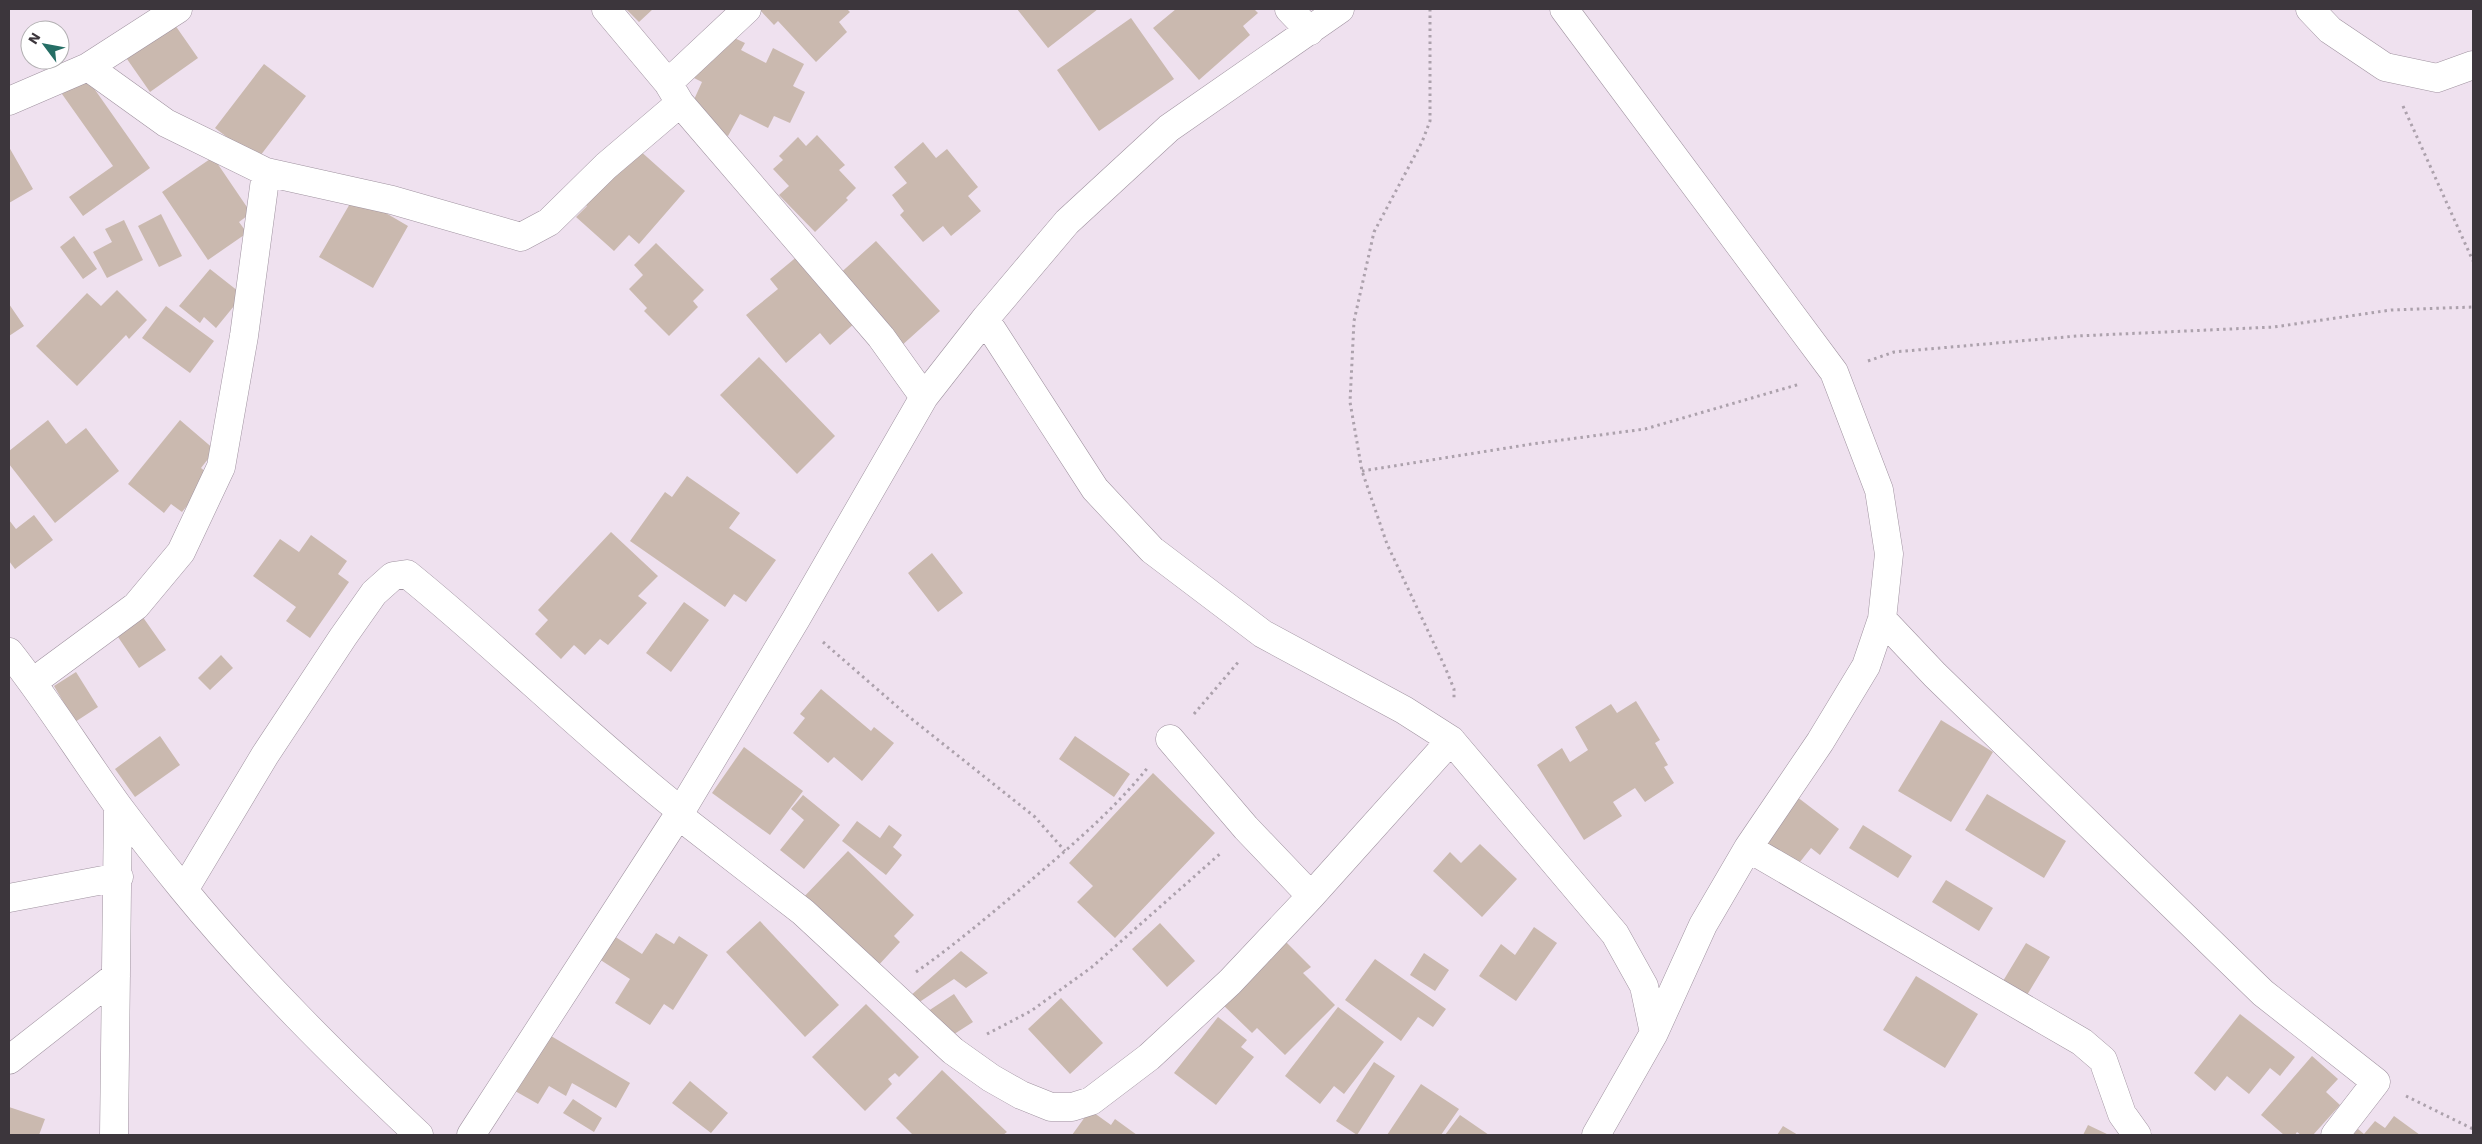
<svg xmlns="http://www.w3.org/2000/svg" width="2482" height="1144" viewBox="0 0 2482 1144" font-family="'Work Sans',sans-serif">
	<rect width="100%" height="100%" fill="#efe1ef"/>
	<path fill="#cab9af" d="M626 9H653L639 22Z
		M759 9H847L850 12 839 22 847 32 816 62 778 21 774 25Z
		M1017 9H1098L1048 48Z
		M1176 9H1254L1258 13 1243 26 1250 35 1199 80 1153 28Z
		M168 15 198 58 150 92 120 49Z
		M1131 18 1174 79 1099 131 1057 70Z
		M726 34 745 43 741 50 766 63 773 48 804 64 793 86 805 92 790 123 774 116 768 128 740 114 728 136 687 115 702 82 694 78 711 43Z
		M264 64 306 96 257 160 215 128Z
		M86 77 150 168 83 216 69 197 113 166 62 94Z
		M817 135 845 165 839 170 856 188 846 198 848 200 815 232 779 195 789 186 773 169 783 160 779 156 798 137 806 146Z
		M923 142 936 158 947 149 978 187 968 196 981 211 951 236 943 226 923 242 900 215 904 211 892 195 907 183 894 167Z
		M9 147 33 189 9 203Z
		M638 149 685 191 639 244 629 235 614 251 576 217 587 206 579 198Z
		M213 157 251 213 239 222 247 233 208 260 162 192Z
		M355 195 408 226 373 288 319 257Z
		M161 214 182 256 159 267 138 226Z
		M124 220 143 260 107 278 93 252 112 242 105 229Z
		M74 236 97 269 83 279 60 247Z
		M876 241 940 311 900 347 836 277Z
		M656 243 704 290 693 301 698 307 669 336 644 311 647 308 629 289 643 275 634 265Z
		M799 255 856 322 830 345 820 333 786 363 746 315 778 289 770 279Z
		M210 269 243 295 216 328 204 317 200 323 179 306Z
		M117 290 147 320 129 339 126 335 77 386 36 346 87 293 101 306Z
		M9 304 24 326 9 336Z
		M166 306 214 341 190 373 142 338Z
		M759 357 835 436 797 474 720 395Z
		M48 420 66 444 86 428 119 471 55 523 9 464V451Z
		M180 420 215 450 201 468 211 476 182 512 171 504 164 513 128 484Z
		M687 476 740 513 729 528 776 560 746 602 734 594 725 607 630 541 665 492 672 497Z
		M34 515 53 540 15 569 9 561V520L16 529Z
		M611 532 658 576 638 596 647 603 608 645 600 639 585 655 574 645 561 659 535 634 548 620 538 610Z
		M311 535 347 561 338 574 349 582 310 638 286 621 296 607 253 576 280 539 299 552Z
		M932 553 963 593 938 612 908 573Z
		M684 602 709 620 671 672 646 653Z
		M140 613 166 650 139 668 114 631Z
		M221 655 233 668 210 690 198 678Z
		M76 672 98 707 75 722 54 686Z
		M821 689 871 731 874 727 894 743 862 781 834 757 828 763 793 733 805 718 800 714Z
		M1636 701 1660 740 1655 743 1668 765 1664 767 1674 783 1645 802 1635 788 1613 802 1622 816 1584 840 1537 765 1562 748 1570 762 1588 750 1575 727 1611 704 1617 713Z
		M1941 720 1993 752 1951 822 1898 791Z
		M160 736 180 765 135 797 115 769Z
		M1075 736 1130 774 1114 797 1059 759Z
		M744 747 803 791 770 835 712 793Z
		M1153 773 1215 833 1115 938 1077 902 1093 886 1069 863Z
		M1792 793 1839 829 1820 855 1811 848 1796 867 1758 838Z
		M1987 794 2066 841 2044 878 1965 830Z
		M803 795 840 825 804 869 780 850 804 820 791 809Z
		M857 821 880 838 889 825 902 835 893 847 902 855 886 875 842 841Z
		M1863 825 1912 856 1898 878 1849 848Z
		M1480 844 1517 879 1482 917 1433 871 1450 852 1461 863Z
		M848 851 914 915 894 936 900 942 876 968 798 903Z
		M1946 880 1993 908 1979 931 1932 902Z
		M760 921 839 1005 805 1037 726 952Z
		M1160 923 1195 961 1167 987 1132 949Z
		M1534 927 1557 943 1516 1001 1479 976 1501 944 1515 955Z
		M656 933 674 944 679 936 708 955 673 1010 664 1004 650 1025 615 1003 630 979 599 959 614 936 642 954Z
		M1282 938 1311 967 1303 973 1335 1005 1285 1055 1257 1028 1252 1033 1219 1001Z
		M2026 943 2050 957 2024 1000 2000 986Z
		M961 951 988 973 966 988 954 979 912 1007 909 997Z
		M1424 953 1449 970 1435 991 1410 975Z
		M1375 959 1446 1009 1433 1027 1418 1017 1401 1041 1345 1000Z
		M1916 976 1978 1014 1945 1068 1883 1030Z
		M954 994 973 1022 934 1047 916 1019Z
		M1061 998 1103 1043 1070 1074 1028 1029Z
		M866 1004 919 1057 899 1077 895 1073 888 1079 892 1084 865 1111 812 1057Z
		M1338 1007 1384 1042 1344 1094 1334 1086 1320 1104 1285 1076Z
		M2240 1014 2295 1057 2280 1076 2270 1068 2249 1094 2227 1076 2215 1091 2194 1073Z
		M1218 1017 1247 1040 1241 1047 1254 1057 1216 1105 1174 1073Z
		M541 1030 630 1083 616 1108 572 1083 566 1096 549 1086 538 1104 508 1087Z
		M2312 1056 2338 1079 2326 1092 2340 1105 2313 1135H2301L2297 1132 2295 1135H2284L2261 1115Z
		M1374 1062 1395 1076 1357 1135 1336 1121Z
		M942 1070 1007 1132 1003 1135H913L896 1118Z
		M690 1081 728 1113 711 1133 672 1103Z
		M1421 1084 1459 1109 1441 1135H1387Z
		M573 1099 602 1118 594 1132 563 1113Z
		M9 1107 45 1119 39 1135H9Z
		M1090 1110 1111 1125 1115 1119 1137 1135H1072Z
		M1460 1115 1489 1135H1445Z
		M2394 1116 2420 1135H2353L2358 1129 2364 1134 2375 1121 2385 1128Z
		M2088 1125 2109 1135H2083Z
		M1783 1126 1798 1135H1777Z"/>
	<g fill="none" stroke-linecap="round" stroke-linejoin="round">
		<defs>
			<path id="minor" d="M606 9 668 83 680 103 881 337 924 397
				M1289 9 1310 31
				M1564 9 1834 372 1879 490 1889 554 1882 619 1866 666 1820 742 1748 848 1703 925 1654 1033 1596 1135
				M2310 9 2330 30 2385 67 2437 78 2473 65
				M88 67 166 123 266 172 392 200 521 237 549 222 606 166 680 103
				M668 83 747 9
				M9 101 88 67 178 9
				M985 319 1095 489 1152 550 1263 634 1404 710 1451 740 1615 934 1644 986 1654 1033
				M1882 619 1935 675 2263 993 2376 1082 2335 1135
				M9 652C48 701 81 755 118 806 139 834 161 862 183 889 255 977 337 1058 419 1135
				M33 682 136 606 181 552 221 467 244 336 266 172
				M1170 739 1246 828 1311 896
				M678 815 803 912 953 1051 991 1078 1021 1095 1051 1107H1072L1091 1101 1149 1057 1230 982 1311 896 1451 740
				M1748 848 2082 1042 2103 1060 2122 1114 2137 1135
				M184 890 265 755 343 637 374 593 393 576 407 574C501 650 586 736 681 811
				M9 898 119 877
				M9 1060 116 976
				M114 1135 118 806
				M471 1135 681 811 796 619 924 397 985 319 1067 222 1169 128 1340 9"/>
		</defs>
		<use href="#minor" stroke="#a093a0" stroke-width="29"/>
		<path stroke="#aca1ac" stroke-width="3" stroke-dasharray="2.5 4" stroke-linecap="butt" d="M1430 9V121L1422 142 1374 232 1354 321 1350 402 1362 471 1387 544 1445 667 1454 689V700
			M2403 106 2473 261
			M1868 361 1894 352 2077 336 2274 327 2391 310 2473 307
			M1362 471 1532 444 1645 429 1800 384
			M823 642 908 716 1035 817 1065 851
			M1194 714 1240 660
			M916 972C956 944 992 913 1029 882 1071 846 1114 810 1149 766
			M987 1034 1031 1011 1092 967 1222 852
			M2406 1096 2473 1129"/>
		<use href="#minor" stroke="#fff" stroke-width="28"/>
	</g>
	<rect width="2482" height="1144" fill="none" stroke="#3c363c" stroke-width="20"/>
	<g transform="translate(45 45) rotate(302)"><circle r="24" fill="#ffffff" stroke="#b1afb1"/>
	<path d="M0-4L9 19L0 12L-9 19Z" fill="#256e65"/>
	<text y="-8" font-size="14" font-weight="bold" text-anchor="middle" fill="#3c363c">N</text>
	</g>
</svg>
